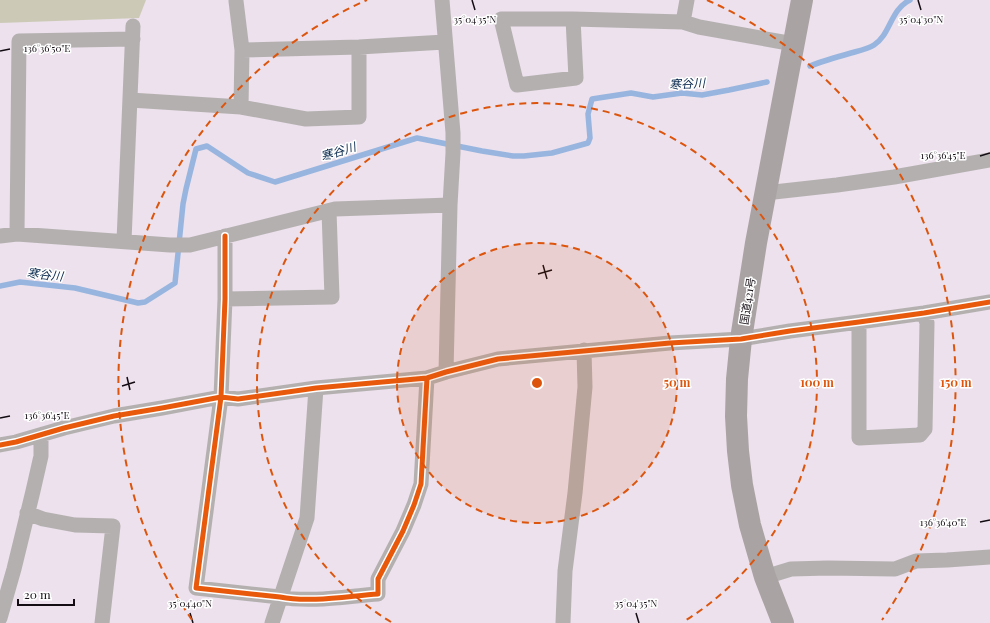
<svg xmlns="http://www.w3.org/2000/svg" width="990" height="623" viewBox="0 0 990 623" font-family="'Playfair Display','Noto Sans JP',serif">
	<rect width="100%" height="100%" fill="#ece1ec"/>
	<path fill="#cccab7" d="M0 0H146L139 18 0 23Z"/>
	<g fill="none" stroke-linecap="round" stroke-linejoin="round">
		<path stroke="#98b5df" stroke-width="5.5" d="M810 66C823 61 837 57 851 53 858 51 868 49 874 45 891 34 890 10 910 0
			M0 286 20 282 75 288 138 303 145 302 175 283 183 204 186 189 196 149 207 146 248 173 275 182 417 138 482 151 513 156H524L552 153 588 143 590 138 588 114 592 99 631 93 653 97 682 93 702 95 729 90 767 82"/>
		<path stroke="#b4b0b0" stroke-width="15" d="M442 0 453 133V153L450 205 446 372
			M236 1 242 50 241 107
			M573 19 576 78 517 85 501 19H573L683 22 699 27 794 44
			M683 22 687 0
			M242 50 359 47 445 42
			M130 100 241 107 306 119 359 117V47
			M765 193 837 185 894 177 990 160
			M17 234 19 41 133 39
			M0 236 17 234 170 245H190L335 209 450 205
			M225 236V299L221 397 196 588 280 597C310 603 348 596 378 594V579L403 531 414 505 421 484 427 378
			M124 241 133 26
			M225 299 332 297 329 211
			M859 322V438L920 435 925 429 927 323 924 313
			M0 445 16 442 64 428 114 416 162 408 221 397 238 399 316 388 427 378 446 372 498 359 670 343 741 339 790 331 859 322 924 313 990 302
			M27 513 43 519 75 525 113 526 102 623
			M765 577 791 569 828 568 895 569 916 561 947 560 990 557
			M0 618 14 569 33 491 41 456V435
			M272 623 307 518 316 388
			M563 623 565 571 575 493 585 387 584 350"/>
		<path stroke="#aaa3a4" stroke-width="22" d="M783 623 765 577 750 525 742 485 738 451 736 416 737 379 741 339 756 243 802 0"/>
		<defs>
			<path id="cycleway" d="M225 236V299L221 397 196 588 280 597C310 603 348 596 378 594V579L403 531 414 505 421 484 427 378
				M0 445 16 442 64 428 114 416 162 408 221 397 238 399 316 388 427 378 446 372 498 359 670 343 741 339 790 331 859 322 924 313 990 302"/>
		</defs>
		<use href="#cycleway" stroke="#fff" stroke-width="8"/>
		<use href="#cycleway" stroke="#e8590c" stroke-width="5"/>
	</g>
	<path fill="none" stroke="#130d13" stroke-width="1.5" d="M472 0 475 10M918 0 921 10M0 51 10 49M980 156 990 153M543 265 547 279M538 274 552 270M127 377 130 390M122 386 135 382M0 418 10 416M980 522 990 520M190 613 193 623M636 613 639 623"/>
	<circle cx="537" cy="383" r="140" fill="#dd550c" fill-opacity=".12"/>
	<g fill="none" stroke="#dd550c" stroke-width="2" stroke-dasharray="7 5">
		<circle cx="537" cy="383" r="140"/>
		<path d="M391 622A280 280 0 1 1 683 622"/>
		<path d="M192 620A419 419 0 0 1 367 0M707 0A419 419 0 0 1 882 620"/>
	</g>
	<g text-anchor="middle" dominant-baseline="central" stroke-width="3" stroke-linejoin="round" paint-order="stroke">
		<g font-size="11" fill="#130d13" stroke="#fff">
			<text transform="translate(747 301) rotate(-81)">国道421号</text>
		</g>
		<g font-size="12" font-style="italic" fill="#0a2a4f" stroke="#fff">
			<text transform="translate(687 83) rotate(-3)">寒谷川</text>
			<text transform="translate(338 151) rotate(-17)">寒谷川</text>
			<text transform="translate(45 274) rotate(6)">寒谷川</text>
		</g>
	</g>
	<g font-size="10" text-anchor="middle" fill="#130d13" stroke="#fff" stroke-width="3" stroke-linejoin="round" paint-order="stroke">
		<text x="921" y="23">35°04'30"N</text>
		<text x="475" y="23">35°04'35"N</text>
		<text x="47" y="52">136°36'50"E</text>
		<text x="943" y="159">136°36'45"E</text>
		<text x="47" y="419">136°36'45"E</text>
		<text x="943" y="526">136°36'40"E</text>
		<text x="190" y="607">35°04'40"N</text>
		<text x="636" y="607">35°04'35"N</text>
	</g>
	<circle cx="537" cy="383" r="6" fill="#dd550c" stroke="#fff" stroke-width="2"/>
	<g font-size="12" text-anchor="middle" font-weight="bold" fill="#dd550c" stroke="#fff" stroke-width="3" stroke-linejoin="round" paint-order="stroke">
		<text x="677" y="387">50 m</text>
		<text x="817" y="387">100 m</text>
		<text x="956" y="387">150 m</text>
	</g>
	<path d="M18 599v6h56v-6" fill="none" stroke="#130d13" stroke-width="2"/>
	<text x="24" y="599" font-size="12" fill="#130d13" stroke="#ffffff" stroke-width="3" paint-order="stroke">20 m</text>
</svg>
